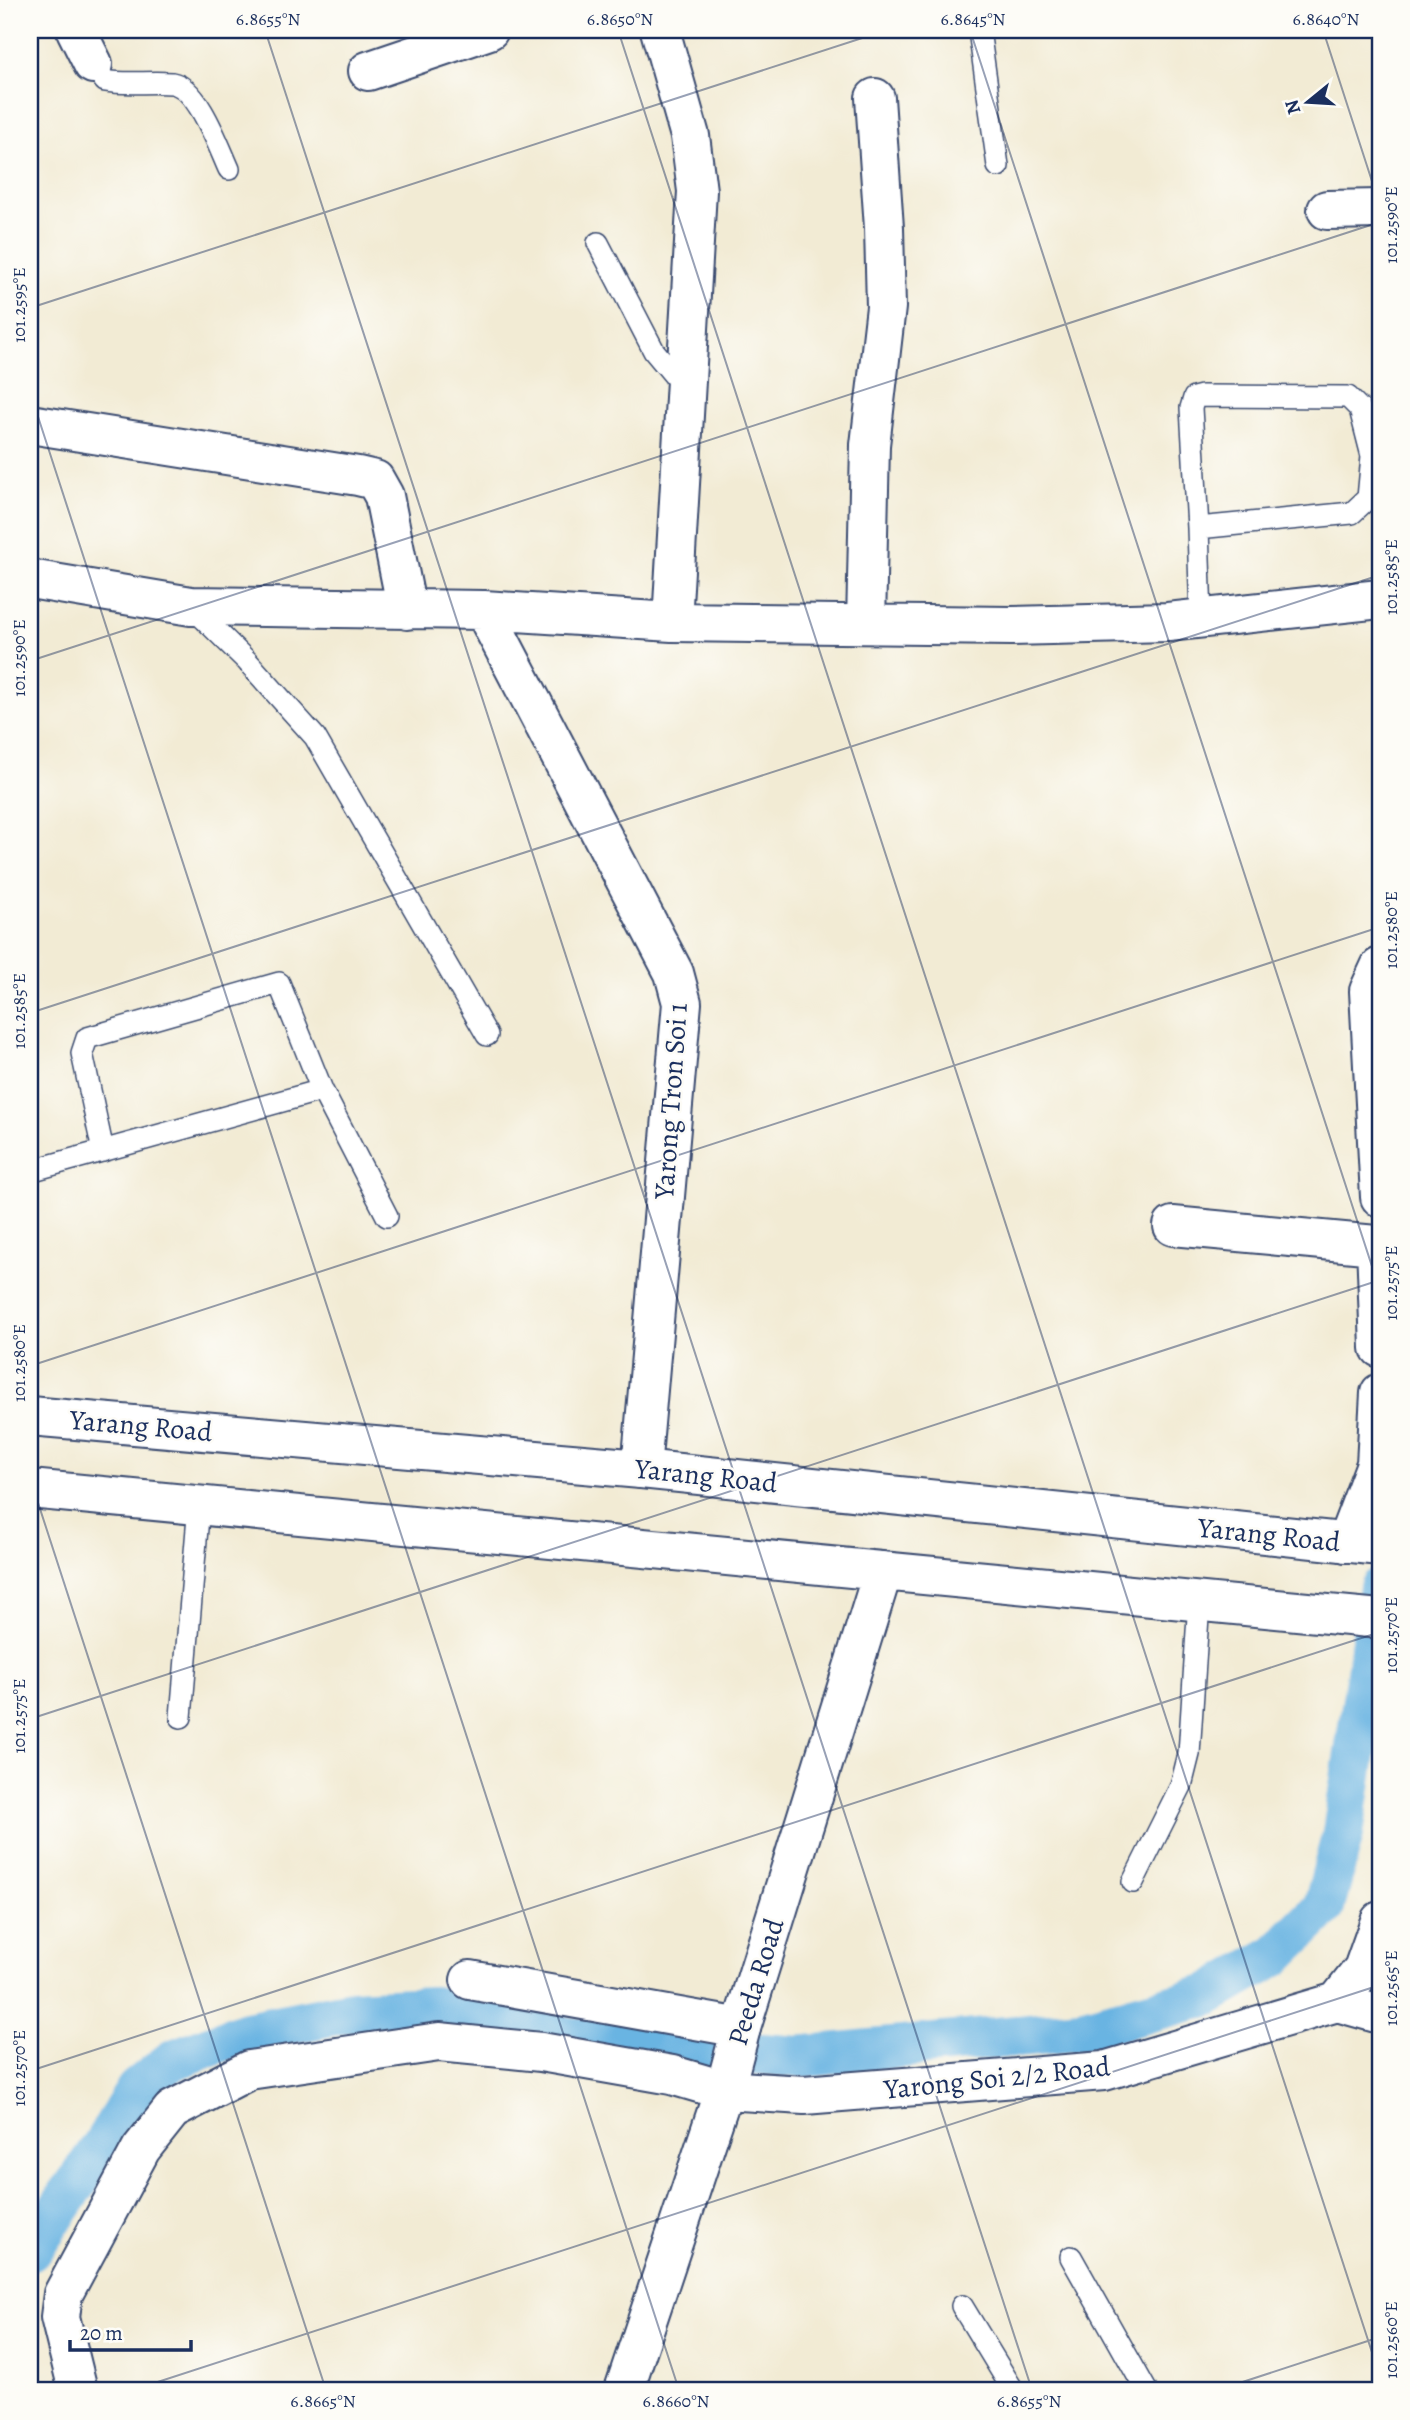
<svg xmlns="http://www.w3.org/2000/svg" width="1410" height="2420" viewBox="0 0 1410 2420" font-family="Alegreya,serif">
	<rect width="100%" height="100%" fill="#fdfcf7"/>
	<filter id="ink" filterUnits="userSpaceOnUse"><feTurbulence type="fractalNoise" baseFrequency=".0143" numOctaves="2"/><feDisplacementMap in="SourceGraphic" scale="14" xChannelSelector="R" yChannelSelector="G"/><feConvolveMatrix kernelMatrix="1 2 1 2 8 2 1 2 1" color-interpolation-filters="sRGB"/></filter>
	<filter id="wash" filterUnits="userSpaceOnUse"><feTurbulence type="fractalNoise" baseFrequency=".00686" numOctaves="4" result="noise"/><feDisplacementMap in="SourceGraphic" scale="28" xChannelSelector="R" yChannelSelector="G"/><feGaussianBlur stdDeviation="1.57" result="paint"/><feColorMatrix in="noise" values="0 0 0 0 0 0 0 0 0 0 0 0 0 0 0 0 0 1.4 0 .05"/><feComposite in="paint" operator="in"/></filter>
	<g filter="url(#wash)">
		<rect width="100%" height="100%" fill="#f2ebd4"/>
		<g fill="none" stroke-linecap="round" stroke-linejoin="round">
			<path stroke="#69b4e2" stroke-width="42" d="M30 2251 103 2145 137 2089 173 2060 246 2032 352 2011 434 2007 571 2038 798 2057 1081 2030 1206 1996 1275 1956 1324 1907 1343 1833 1380 1588"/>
		</g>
	</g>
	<g filter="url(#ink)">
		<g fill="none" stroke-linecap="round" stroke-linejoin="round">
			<defs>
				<path id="lane" d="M979 30 998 166
					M93 64 105 81C127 85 150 81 172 83 198 87 219 147 229 169
					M598 243 654 351 684 387
					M1198 528 1191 408 1194 398 1202 396 1348 397 1360 409 1372 456 1368 498 1352 513 1198 528 1201 619
					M191 606 247 661 315 737 487 1035
					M103 1151 82 1053 87 1038 279 983 322 1090 387 1216
					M30 1171 322 1090
					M181 1717 199 1505
					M1133 1882 1181 1786 1189 1754 1199 1601
					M1071 2257 1146 2390
					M962 2306 1013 2390"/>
				<path id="street" d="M76 30 93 64
					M660 30 690 136 697 191 672 622
					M368 71 489 30
					M1327 210 1380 209
					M30 424 358 476 375 480 384 496 407 610
					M30 579 191 606 484 610 672 622 1012 626 1168 622 1380 599
					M484 610 674 973 682 1003 641 1469
					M866 624 870 445 886 307 884 228 875 98
					M1380 967 1369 991 1380 1197
					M1173 1226 1376 1245 1380 1348
					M1346 1543 1376 1464 1380 1393
					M470 1980 741 2028
					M1337 2002 1380 2014
					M78 2390 60 2317 63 2294 141 2149 172 2110 249 2070 439 2042 541 2052 672 2075 723 2090 804 2095 1104 2071 1337 2002 1363 1969 1380 1921"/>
				<path id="secondary" d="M30 1416 641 1469 1380 1546
					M30 1489 1380 1619
					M624 2390 727 2081 741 2028 883 1571"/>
			</defs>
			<use href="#lane" stroke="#3b4b70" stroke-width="24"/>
			<use href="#street" stroke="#3b4b70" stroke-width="42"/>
			<use href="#secondary" stroke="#3b4b70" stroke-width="42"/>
			<use href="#lane" stroke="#fff" stroke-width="21"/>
			<use href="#street" stroke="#fff" stroke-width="38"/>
			<use href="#secondary" stroke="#fff" stroke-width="38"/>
		</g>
	</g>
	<path fill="none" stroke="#1b2f5e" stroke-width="2" stroke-opacity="0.45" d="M265 30 1032 2390M618 30 1380 2377M970 30 1380 1291M1323 30 1380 206M30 308 887 30M30 392 679 2390M30 661 1380 222M30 1013 1380 575M30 1366 1380 927M30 1478 326 2390M30 1719 1380 1280M30 2071 1380 1632M133 2390 1380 1985M1218 2390 1380 2337"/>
	<g text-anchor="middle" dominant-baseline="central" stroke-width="5" stroke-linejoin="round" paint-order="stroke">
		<g font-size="28" fill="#1b2f5e" stroke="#fdfcf7">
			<text transform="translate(671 1101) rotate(-86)">Yarong Tron Soi 1</text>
			<text transform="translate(141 1426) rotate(5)">Yarang Road</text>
			<text transform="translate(706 1476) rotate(6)">Yarang Road</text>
			<text transform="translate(1269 1535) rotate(6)">Yarang Road</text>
			<text transform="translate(756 1982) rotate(-73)">Peeda Road</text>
			<text transform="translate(997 2078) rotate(-6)">Yarong Soi 2/2 Road</text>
		</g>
	</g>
	<rect width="1410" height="2420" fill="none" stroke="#fdfcf7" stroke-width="77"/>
	<g transform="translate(1308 102) rotate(252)" stroke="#fdfcf7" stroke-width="5" paint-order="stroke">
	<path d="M0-5L12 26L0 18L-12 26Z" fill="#1b2f5e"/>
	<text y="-10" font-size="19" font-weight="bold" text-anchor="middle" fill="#1b2f5e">N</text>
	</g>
	<path d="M70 2340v10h121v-10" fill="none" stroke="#1b2f5e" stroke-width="3.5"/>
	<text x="80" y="2340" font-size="21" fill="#1b2f5e" stroke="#fdfcf7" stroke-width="5" paint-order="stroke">20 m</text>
	<rect x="38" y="38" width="1334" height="2344" fill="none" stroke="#1b2f5e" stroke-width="2.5"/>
	<g font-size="18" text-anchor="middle" fill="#1b2f5e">
		<text x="268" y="25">6.8655°N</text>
		<text x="620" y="25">6.8650°N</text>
		<text x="973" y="25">6.8645°N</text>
		<text x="1326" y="25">6.8640°N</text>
		<text transform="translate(1391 225) rotate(-90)" y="6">101.2590°E</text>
		<text transform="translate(19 305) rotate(-90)" y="6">101.2595°E</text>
		<text transform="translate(1391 577) rotate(-90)" y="6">101.2585°E</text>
		<text transform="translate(19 658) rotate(-90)" y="6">101.2590°E</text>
		<text transform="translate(1391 930) rotate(-90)" y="6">101.2580°E</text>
		<text transform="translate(19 1011) rotate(-90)" y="6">101.2585°E</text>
		<text transform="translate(1391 1283) rotate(-90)" y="6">101.2575°E</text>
		<text transform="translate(19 1363) rotate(-90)" y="6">101.2580°E</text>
		<text transform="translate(1391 1635) rotate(-90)" y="6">101.2570°E</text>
		<text transform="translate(19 1716) rotate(-90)" y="6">101.2575°E</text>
		<text transform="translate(1391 1988) rotate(-90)" y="6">101.2565°E</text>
		<text transform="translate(19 2068) rotate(-90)" y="6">101.2570°E</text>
		<text transform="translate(1391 2340) rotate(-90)" y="6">101.2560°E</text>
		<text x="323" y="2407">6.8665°N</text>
		<text x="676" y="2407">6.8660°N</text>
		<text x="1029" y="2407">6.8655°N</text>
	</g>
</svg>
